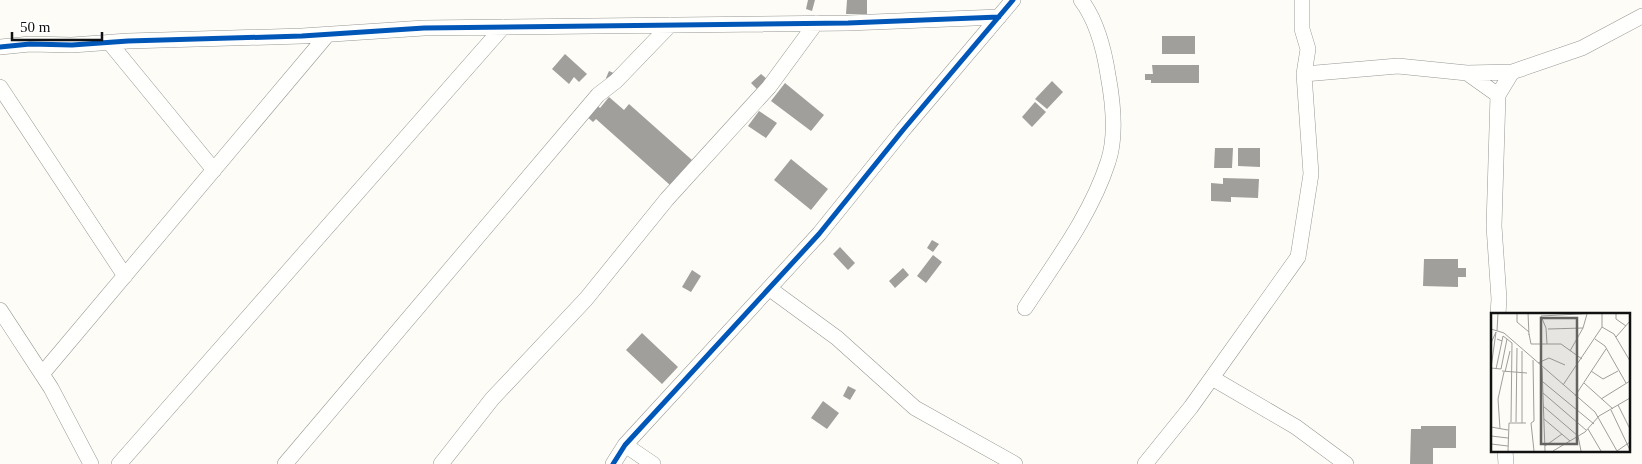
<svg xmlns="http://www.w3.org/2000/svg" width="1642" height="464" viewBox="0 0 1642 464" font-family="Georgia,serif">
	<rect width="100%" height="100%" fill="#fdfcf7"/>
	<path fill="#a19f9c" d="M808 0H815L812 11 806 9Z
		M847 0H867V14H846Z
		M1162 36H1195V54H1162Z
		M565 54 587 74 579 82 574 77 569 84 552 69Z
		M1152 65H1199V83H1151V80H1145V74H1153Z
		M609 71 618 75 614 82 606 78Z
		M761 74 768 80 758 90 751 83Z
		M1052 81 1063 92 1047 109 1035 99Z
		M785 83 824 115 811 131 771 101Z
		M609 97 624 110 629 104 692 160 670 185 596 119 593 122 585 115 595 104 600 108Z
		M1035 102 1046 112 1032 127 1022 117Z
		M759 111 777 123 766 138 748 126Z
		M1215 148H1233L1232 168H1214Z
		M1238 148H1260V167L1238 166Z
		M791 159 828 189 811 210 774 180Z
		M1223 178 1259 179 1258 198 1231 197V202L1211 201V183L1223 184Z
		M932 240 939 244 933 252 927 248Z
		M840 247 855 263 848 270 833 254Z
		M933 255 942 262 926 283 917 276Z
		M1424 259H1458V268H1466V277H1458V287L1423 286Z
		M903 268 909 275 895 288 889 281Z
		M692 270 701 276 691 292 682 287Z
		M642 333 678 367 662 384 626 350Z
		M848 386 856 390 850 400 843 396Z
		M823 401 839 413 827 429 811 418Z
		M1421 426H1456V448H1433V464H1410L1411 429H1421Z"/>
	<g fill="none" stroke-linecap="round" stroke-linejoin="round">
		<defs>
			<path id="minor" d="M1302 0V29L1308 49 1304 74 1398 66 1467 73 1512 72 1582 48 1642 16
				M109 42 214 170
				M0 47 30 44 72 45 128 41 302 36 424 28 848 23 999 17
				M1467 73 1498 95 1512 72
				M0 87 125 276
				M770 289 837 338 915 408 1015 464
				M1025 308C1055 262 1091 215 1108 162 1117 136 1113 102 1108 75 1104 49 1097 21 1081 0
				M0 310 51 388 91 464
				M1498 314 1499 299 1494 226 1498 95
				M42 374 328 34
				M1212 378 1296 427 1346 464
				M625 445 653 464
				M1505 450 1506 464
				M119 464 503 27
				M285 464 598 95 616 81 670 25
				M441 464 492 399 586 299 667 199 769 87 816 23
				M613 464 625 445 819 234 903 130 1013 0
				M1145 464 1191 407 1298 257 1311 174 1304 74"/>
		</defs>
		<use href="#minor" stroke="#979795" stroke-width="16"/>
		<use href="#minor" stroke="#fffffe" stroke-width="15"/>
		<defs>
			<path id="cycleway" d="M0 47 30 44 72 45 128 41 302 36 424 28 848 23 999 17
				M613 464 625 445 819 234 903 130 1013 0"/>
		</defs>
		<use href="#cycleway" stroke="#fff" stroke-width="8"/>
		<use href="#cycleway" stroke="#0057b8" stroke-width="5"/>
	</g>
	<g transform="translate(1491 313)">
		<rect width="139" height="139" fill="#fdfcf7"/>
		<path fill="none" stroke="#9f9e9b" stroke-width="1" d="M26 0V9L38 19M37 0 38 22M125 0V6L135 13M111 14 123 21 139 48M0 16 13 20 104 99 126 138M57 16 92 15 96 1M6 18 7 0M38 21 40 31H56L55 15 50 3 107 0M125 24 139 8M16 26 21 30 20 109M104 26 114 33 135 70M0 30 5 19 0 55M56 31H70L91 46M79 38 92 15M42 47 43 108 40 110 43 138M47 50 58 45 74 52M0 55 10 56 16 26 12 23 11 28M51 55 54 138M5 56 11 28 6 26M11 58 36 60M100 58 112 66 127 58M14 59 19 38M52 69 103 111M93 70 122 96M72 72 111 14V0M52 80 95 117M84 83 115 36M110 86 139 68M127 92 139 116M52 93 87 123 90 138M120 97 139 137M53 106 79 128M25 109 26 35M31 110V38M0 114 17 117M9 116 7 86 13 59M97 116 110 138M0 123 17 125M0 131 17 133M54 133 71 121M17 138 18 110H35M62 138 94 119 108 103 139 85M126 138 139 129"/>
		<path fill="#646362" fill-opacity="0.15" stroke="#646362" stroke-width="2.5" d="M50 5H86V131H50Z"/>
		<rect width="139" height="139" fill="none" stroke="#111" stroke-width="2.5"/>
	</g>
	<path d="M12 32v8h90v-8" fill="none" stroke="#111111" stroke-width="2.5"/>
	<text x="20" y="32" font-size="15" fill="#111111" stroke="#ffffff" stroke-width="4" paint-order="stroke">50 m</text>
</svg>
